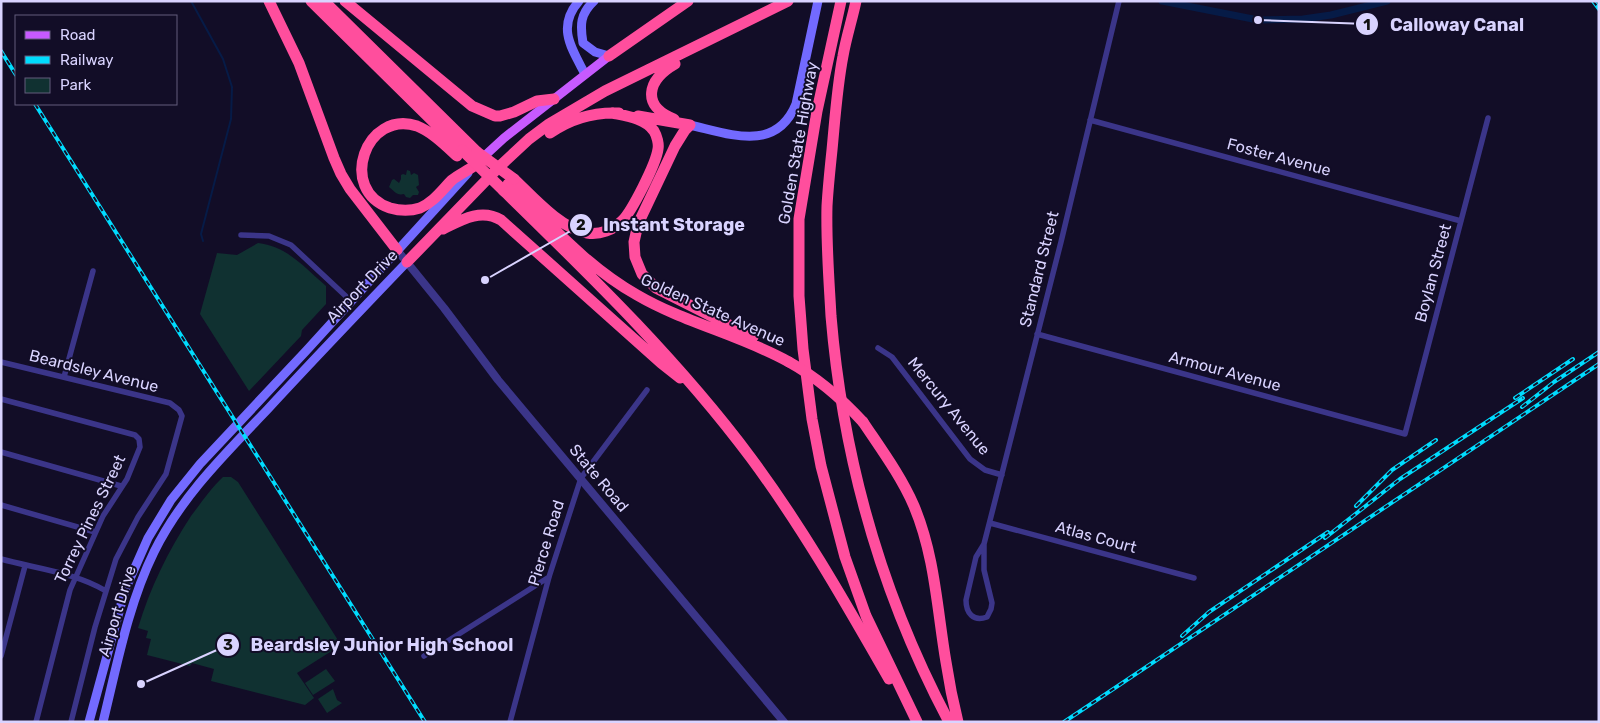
<svg xmlns="http://www.w3.org/2000/svg" width="1600" height="723" viewBox="0 0 1600 723" font-family="Rubik,sans-serif">
	<rect width="100%" height="100%" fill="#120d27"/>
	<path fill="#103131" d="M407 170 410 171 411 175 414 173 418 175 419 185 416 187 419 192 418 195H413L410 198 406 197 404 194C397 196 394 191 389 187L392 180 394 179 399 183 401 179V175L403 174 406 175Z
		M258 243C287 246 305 268 326 286V304L302 330 301 336 249 391 200 314 217 253 237 255Z
		M223 477H231L238 482 341 645 297 673 314 698 305 705 211 681 214 669 192 663 190 666 147 655 151 639 146 638 148 631 138 628C150 588 168 551 191 516 201 503 211 488 223 477Z
		M326 669 335 681 313 695 305 683Z
		M333 689 337 700 342 703 327 713 318 699Z"/>
	<g fill="none" stroke-linecap="round" stroke-linejoin="round">
		<path stroke="#061b47" stroke-width="2" d="M191 1 223 59 232 87 231 119 201 234 203 241"/>
		<path stroke="#061b47" stroke-width="7" d="M1162 1 1258 20 1303 19 1331 15 1387 1"/>
		<path stroke="#3b3589" stroke-width="5.5" d="M1090 120 1461 221
			M241 235 269 236 291 245 351 301
			M1037 334 1405 434 1488 118
			M878 348 892 357 970 459 985 470 1002 475
			M1 362 170 403 179 410 182 416 166 474 138 517 116 559 95 627 71 722
			M64 377 93 271
			M1 399 135 435 139 439 140 447 127 479 103 516 70 590 36 722
			M1 452 121 486
			M1 505 95 532
			M990 523 1194 578
			M984 544 1061 242 1119 1
			M984 544V570L992 603 991 609 987 617C973 622 966 613 966 600L976 557Z
			M1 559C34 568 77 573 106 591
			M1 656 25 566
			M424 656 549 577
			M510 722 549 577 581 478 647 390"/>
		<path stroke="#3b3589" stroke-width="8" d="M397 250 444 308 498 380 784 722"/>
		<path stroke="#736aff" stroke-width="9" d="M579 1C556 27 572 49 585 74
			M594 1C580 14 580 25 583 43L595 52 609 56
			M690 125C730 134 776 153 796 104L818 1
			M89 722 125 590 148 538 171 500 200 464 306 351 468 173
			M103 722C117 665 128 605 154 552 181 497 225 454 267 410 313 360 360 311 407 262"/>
		<path stroke="#c75aff" stroke-width="9" d="M479 161 504 138 609 56"/>
		<path stroke="#ff4e9d" stroke-width="11" d="M269 1 299 63 334 158 341 174 350 189 397 250
			M311 1 462 150
			M324 1 477 152
			M345 1 472 106 495 116H500L514 112 537 101 554 99
			M841 1 817 111 799 219V296L803 349 812 419 821 466 845 557 866 616 917 722
			M856 1C852 20 846 38 843 56 837 87 835 119 832 150 830 169 828 188 827 206 826 243 829 279 831 316 843 460 881 594 949 722
			M609 56 688 1
			M638 116 690 125
			M674 119C641 106 647 80 675 64
			M690 125 685 130 675 146 638 224 634 242 635 257 642 274 656 288 753 337
			M550 133C570 119 594 112 619 113
			M457 156C445 145 432 132 417 126 366 109 337 190 390 208 400 211 411 211 420 208 434 202 442 190 452 180 458 175 467 171 474 166
			M514 179C533 197 561 229 587 233 600 235 613 230 622 221 632 211 656 164 658 149 659 144 657 136 654 131 645 118 626 116 612 113
			M508 184C549 223 587 267 637 295 685 323 741 335 789 362
			M503 190C590 275 678 360 751 458 803 528 846 604 889 679
			M443 229C461 220 481 208 501 220L661 363 680 378
			M407 262 500 166 529 139 549 124 605 91 788 1
			M863 422C881 449 901 476 914 506 935 556 937 609 946 662 949 682 953 702 958 722"/>
		<defs>
			<path id="rail" d="M1593 1 1599 9
				M1 51 16 75
				M35 104 425 722
				M1515 398 1573 359
				M1522 407 1554 382 1599 352
				M1356 506 1392 470 1436 440
				M1325 538 1400 479 1523 398
				M1182 636 1209 612 1328 532
				M1064 722 1599 364"/>
		</defs>
		<use href="#rail" stroke="#00dcfe" stroke-width="4"/>
		<use href="#rail" stroke="#120d27" stroke-width="2" stroke-dasharray="5.5" stroke-linecap="butt"/>
		<path stroke="#ff4e9d" stroke-width="11" d="M462 150 503 190
			M477 152 514 179
			M789 362C818 378 841 398 863 422"/>
	</g>
	<g text-anchor="middle" dominant-baseline="central" stroke-width="4" stroke-linejoin="round" paint-order="stroke">
		<g font-size="16" fill="#d9d3ff" stroke="#120d27">
			<text transform="translate(798 143) rotate(-80)">Golden State Highway</text>
			<text transform="translate(1279 157) rotate(15)">Foster Avenue</text>
			<text transform="translate(1039 269) rotate(-76)">Standard Street</text>
			<text transform="translate(1433 273) rotate(-75)">Boylan Street</text>
			<text transform="translate(362 286) rotate(-46)">Airport Drive</text>
			<text transform="translate(713 310) rotate(24)">Golden State Avenue</text>
			<text transform="translate(94 371) rotate(14)">Beardsley Avenue</text>
			<text transform="translate(1225 371) rotate(15)">Armour Avenue</text>
			<text transform="translate(949 406) rotate(51)">Mercury Avenue</text>
			<text transform="translate(599 478) rotate(50)">State Road</text>
			<text transform="translate(90 519) rotate(-64)">Torrey Pines Street</text>
			<text transform="translate(1096 537) rotate(15)">Atlas Court</text>
			<text transform="translate(546 543) rotate(-73)">Pierce Road</text>
			<text transform="translate(117 611) rotate(-73)">Airport Drive</text>
		</g>
	</g>
	<path fill="none" stroke="#d9d3ff" stroke-width="2" d="M1258 20L1367 24M485 280L581 225M141 684L228 645"/>
	<g fill="#d9d3ff" stroke="#120d27" stroke-width="2">
		<circle cx="1258" cy="20" r="5"/>
		<circle cx="485" cy="280" r="5"/>
		<circle cx="141" cy="684" r="5"/>
		<circle cx="1367" cy="24" r="12"/>
		<circle cx="581" cy="225" r="12"/>
		<circle cx="228" cy="645" r="12"/>
	</g>
	<g font-size="15" text-anchor="middle" font-weight="bold" fill="#111">
		<text x="1367" y="30">1</text>
		<text x="581" y="230">2</text>
		<text x="228" y="650">3</text>
	</g>
	<g font-size="18" text-anchor="middle" font-weight="bold" fill="#d9d3ff" stroke="#120d27" stroke-width="4" stroke-linejoin="round" paint-order="stroke">
		<text x="1457" y="31">Calloway Canal</text>
		<text x="674" y="231">Instant Storage</text>
		<text x="382" y="651">Beardsley Junior High School</text>
	</g>
	<rect width="1600" height="723" fill="none" stroke="#d9d3ff" stroke-width="5"/>
	<rect x="15" y="15" width="162" height="90" fill="#120d27" stroke="#625c7d"/>
	<rect x="25" y="31" width="25" height="8" fill="#c75aff" stroke="#625c7d"/>
	<text x="60" y="40" font-size="15" fill="#d9d3ff">Road</text>
	<rect x="25" y="56" width="25" height="8" fill="#00dcfe" stroke="#625c7d"/>
	<text x="60" y="65" font-size="15" fill="#d9d3ff">Railway</text>
	<rect x="25" y="78" width="25" height="15" fill="#103131" stroke="#625c7d"/>
	<text x="60" y="90" font-size="15" fill="#d9d3ff">Park</text>
</svg>
